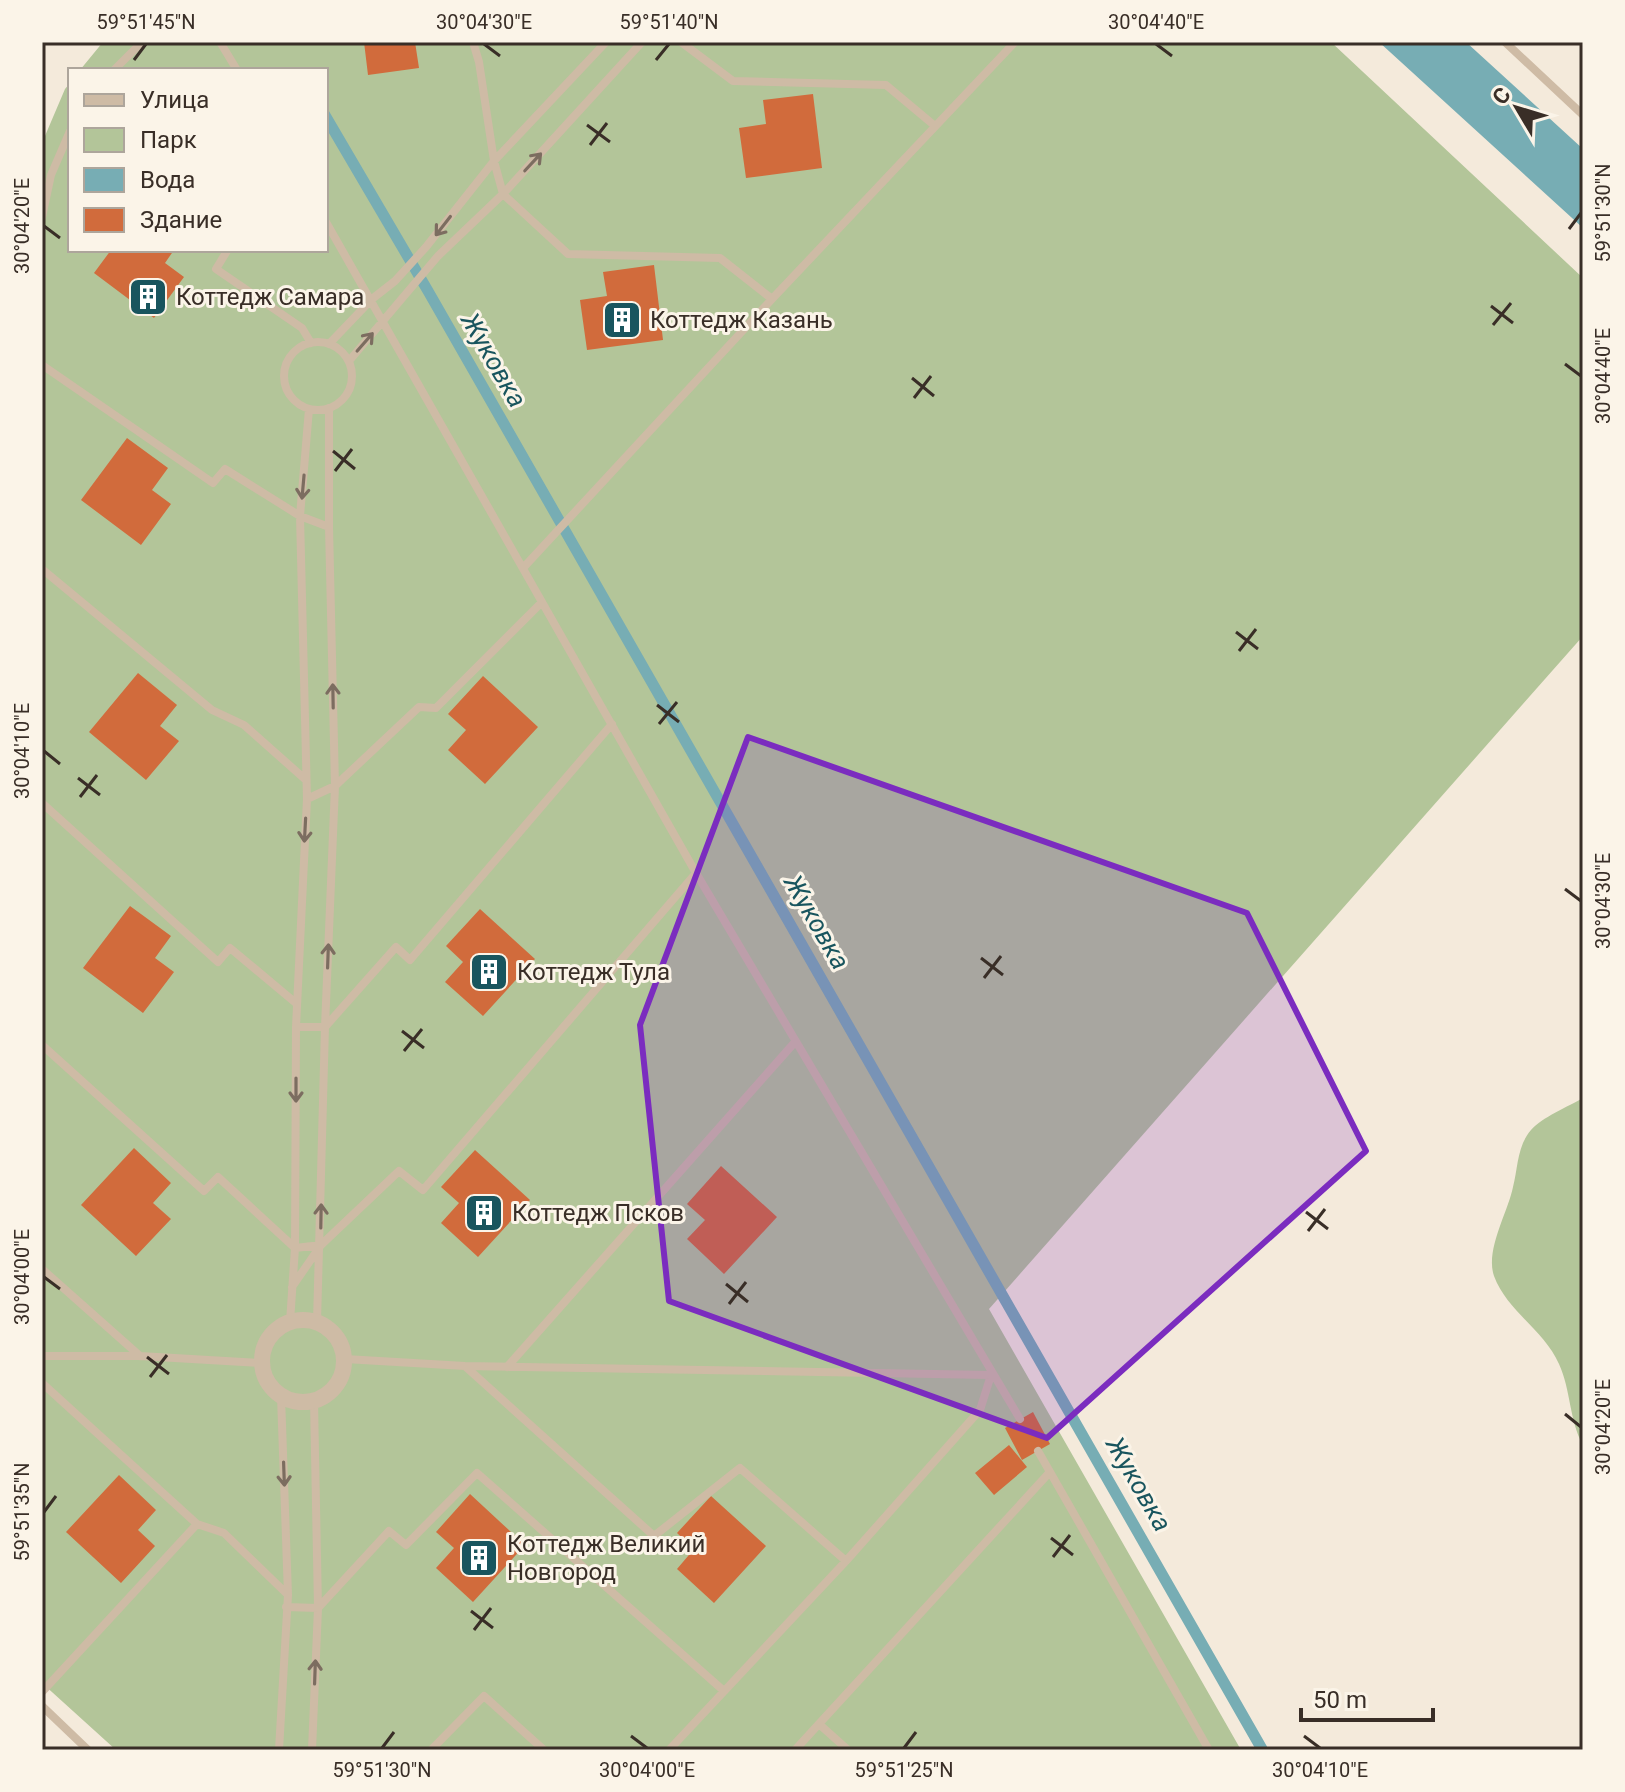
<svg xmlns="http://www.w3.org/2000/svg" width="1625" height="1792" viewBox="0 0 1625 1792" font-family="Roboto,sans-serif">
	<rect width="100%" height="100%" fill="#f4eadb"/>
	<path fill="#b3c599" d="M103 42H1331L1583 278V636L989 1309 1241 1750H116L42 1683V143L65 89 70 83V250H326V70H80Z
		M1583 1098V1445C1569 1420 1571 1390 1559 1364 1544 1330 1507 1311 1494 1276 1485 1250 1508 1212 1513 1187 1518 1168 1517 1146 1531 1130 1541 1118 1569 1106 1583 1098Z"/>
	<path fill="#77adb4" d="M1379 42H1466L1583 149V228Z
		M326 106 432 287 1269 1750H1256L424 295 326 128Z"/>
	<path fill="#d16b3c" d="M364 42H415L419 68 368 75Z
		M813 94 822 168 746 178 739 128 766 124 763 100Z
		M111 250H174L165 263 184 277 154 318 94 273Z
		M654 265 663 340 587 350 580 300 607 296 603 272Z
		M127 438 168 468 152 490 171 504 141 545 81 500Z
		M138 673 177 705 160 726 179 741 146 780 89 732Z
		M483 676 538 727 485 784 448 750 466 730 448 714Z
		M130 906 171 936 155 958 174 972 143 1013 83 968Z
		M480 909 535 959 483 1016 445 982 463 962 446 946Z
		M134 1148 171 1183 153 1203 171 1219 136 1256 81 1205Z
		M475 1150 530 1200 478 1257 441 1223 459 1203 441 1187Z
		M721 1166 777 1217 724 1274 687 1239 705 1220 687 1204Z
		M1033 1412 1050 1444 1022 1460 1005 1428Z
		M1009 1445 1027 1467 994 1495 975 1473Z
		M119 1475 156 1510 138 1530 155 1546 121 1583 66 1532Z
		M470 1494 525 1545 473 1602 436 1568 454 1548 436 1532Z
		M711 1496 766 1546 714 1603 677 1569 694 1549 677 1533Z"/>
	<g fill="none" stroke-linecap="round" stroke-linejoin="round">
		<path stroke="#cebba5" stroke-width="8" d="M220 42 237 70
			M473 42 479 62 494 161 503 194 568 254 720 258 772 299
			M681 42 733 81 886 85 935 126
			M1505 42 1583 115
			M114 70 142 42
			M42 217 51 175 70 131
			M326 222 696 873 1020 1419
			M225 250 227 251 216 269 302 328 311 343
			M284 376a34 34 0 1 1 68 0a34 34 0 1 1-68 0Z
			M329 344 372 299 395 281 426 247 494 161 606 42
			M349 361 438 256 503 194 642 42
			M42 365 213 483 225 469 300 516 329 527
			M524 567 772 299 1015 42
			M42 569 212 710 244 725 306 780
			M307 799 335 786 419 707 436 708 542 602
			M42 803 218 962 230 948 297 1004
			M296 1027H325L396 947 410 960 612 724
			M42 1045 204 1191 218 1177 295 1248 321 1245
			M42 1269 140 1356
			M292 1287 321 1245 399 1171 423 1190 696 873
			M290 1322 295 1248 296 1027 307 799 300 516 309 409
			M317 1322 325 1027 335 786 329 527V408
			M42 1356H140L262 1363
			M345 1359 465 1366 991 1375
			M466 1367 654 1536 740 1468 846 1561
			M507 1367 795 1042
			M42 1383 197 1524 42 1692
			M1038 1451 1209 1750
			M197 1524 224 1533 287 1594
			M286 1607 318 1608 389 1531 406 1545 477 1473 724 1691
			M42 1706 88 1750
			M819 1724 848 1750
			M279 1750 288 1595 281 1396
			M312 1750 318 1608 314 1401
			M431 1750 484 1696 544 1750
			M669 1750 846 1561 980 1410 991 1375
			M795 1750 1049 1473"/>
		<path stroke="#cebba5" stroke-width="16" d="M262 1361a41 41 0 1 1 82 0a41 41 0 1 1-82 0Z"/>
	</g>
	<defs><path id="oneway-shaft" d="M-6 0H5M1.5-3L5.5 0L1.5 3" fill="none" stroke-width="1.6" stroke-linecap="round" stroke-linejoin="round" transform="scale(2)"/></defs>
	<g stroke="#7c6d60">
		<use href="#oneway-shaft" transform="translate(533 162) rotate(-47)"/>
		<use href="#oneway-shaft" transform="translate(443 226) rotate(128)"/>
		<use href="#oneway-shaft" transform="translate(365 342) rotate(-49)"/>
		<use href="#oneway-shaft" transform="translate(303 487) rotate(95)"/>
		<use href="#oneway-shaft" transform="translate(333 696) rotate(-91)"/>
		<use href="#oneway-shaft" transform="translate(305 830) rotate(93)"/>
		<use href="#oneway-shaft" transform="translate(328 956) rotate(-88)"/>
		<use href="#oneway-shaft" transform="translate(296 1090) rotate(90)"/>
		<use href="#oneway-shaft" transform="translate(321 1216) rotate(-89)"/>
		<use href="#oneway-shaft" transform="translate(284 1474) rotate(88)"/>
		<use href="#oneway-shaft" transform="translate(315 1672) rotate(-88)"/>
	</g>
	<path fill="#7b2cbf" fill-opacity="0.2" stroke="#7b2cbf" stroke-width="6" stroke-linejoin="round" d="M748 737 1247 913 1366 1151 1047 1438 669 1301 640 1025Z"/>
	<path fill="none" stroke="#392e27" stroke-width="3" d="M484 44 500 56M1156 44 1172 56M134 60 146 44M656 60 669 44M587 125 610 142M590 145 607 123M44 226 60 238M1569 229 1581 213M1491 306 1513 323M1493 325 1511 303M1565 364 1581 376M912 378 934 396M914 398 931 376M333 451 355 469M335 471 352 449M1236 632 1258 649M1239 651 1256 629M657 705 679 722M659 724 677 702M44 751 60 764M78 778 100 795M80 797 97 775M1565 889 1581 901M981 958 1003 975M984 978 1001 956M402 1031 424 1048M404 1051 422 1029M1306 1212 1328 1229M1308 1231 1325 1209M44 1277 60 1289M726 1284 748 1302M729 1304 746 1282M147 1357 169 1374M150 1377 167 1355M1565 1414 1581 1427M44 1512 56 1496M1051 1538 1073 1555M1053 1557 1070 1535M471 1611 493 1628M474 1630 491 1608M631 1736 647 1748M1304 1736 1320 1748M382 1748 394 1732M904 1748 916 1732"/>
	<defs>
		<symbol id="building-square" viewBox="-11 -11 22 22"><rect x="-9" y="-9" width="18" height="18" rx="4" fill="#19555e" stroke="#fbf4e8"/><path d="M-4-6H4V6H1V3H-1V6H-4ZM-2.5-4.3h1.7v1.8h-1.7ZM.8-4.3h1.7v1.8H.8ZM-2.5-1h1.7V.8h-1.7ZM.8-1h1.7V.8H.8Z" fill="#fff"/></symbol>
	</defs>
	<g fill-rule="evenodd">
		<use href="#building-square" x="126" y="275" width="44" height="44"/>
		<use href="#building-square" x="600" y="298" width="44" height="44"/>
		<use href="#building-square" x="467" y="950" width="44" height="44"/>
		<use href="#building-square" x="462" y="1191" width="44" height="44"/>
		<use href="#building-square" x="457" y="1536" width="44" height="44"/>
	</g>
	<g text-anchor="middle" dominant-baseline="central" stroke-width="6" stroke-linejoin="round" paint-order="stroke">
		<g font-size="24" fill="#392e27" stroke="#fbf4e8" text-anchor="start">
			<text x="176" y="297">Коттедж Самара</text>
			<text x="650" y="320">Коттедж Казань</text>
			<text x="517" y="972">Коттедж Тула</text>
			<text x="512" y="1213">Коттедж Псков</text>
			<text x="507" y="1544">Коттедж Великий<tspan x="507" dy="28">Новгород</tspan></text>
		</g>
		<g font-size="26" font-style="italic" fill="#19555e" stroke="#fbf4e8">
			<text transform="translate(494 360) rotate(60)">Жуковка</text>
			<text transform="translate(817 922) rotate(60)">Жуковка</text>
			<text transform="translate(1139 1484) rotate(60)">Жуковка</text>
		</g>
	</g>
	<rect width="1625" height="1792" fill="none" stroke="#fbf4e8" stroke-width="88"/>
	<rect x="68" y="68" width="260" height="184" fill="#fbf4e8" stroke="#ada59b" stroke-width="2"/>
	<rect x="84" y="94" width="40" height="12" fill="#cebba5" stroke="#ada59b" stroke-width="2"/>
	<text x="140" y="108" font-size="24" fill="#392e27">Улица</text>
	<rect x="84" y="128" width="40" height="24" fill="#b3c599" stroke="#ada59b" stroke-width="2"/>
	<text x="140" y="148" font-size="24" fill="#392e27">Парк</text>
	<rect x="84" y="168" width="40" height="24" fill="#77adb4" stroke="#ada59b" stroke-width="2"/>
	<text x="140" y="188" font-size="24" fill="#392e27">Вода</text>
	<rect x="84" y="208" width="40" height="24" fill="#d16b3c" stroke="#ada59b" stroke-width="2"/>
	<text x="140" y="228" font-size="24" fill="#392e27">Здание</text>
	<g transform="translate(1517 108) rotate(308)" stroke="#fbf4e8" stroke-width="6" paint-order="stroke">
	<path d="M0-6L14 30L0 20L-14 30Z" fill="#392e27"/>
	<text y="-12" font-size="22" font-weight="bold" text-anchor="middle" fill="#392e27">С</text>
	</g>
	<path d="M1301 1708v12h132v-12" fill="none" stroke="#392e27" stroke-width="4"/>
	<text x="1313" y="1708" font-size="24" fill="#392e27" stroke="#fbf4e8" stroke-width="6" paint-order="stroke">50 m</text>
	<rect x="44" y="44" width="1537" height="1704" fill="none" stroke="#392e27" stroke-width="3"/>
	<g font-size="20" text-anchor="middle" fill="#392e27">
		<text x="146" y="29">59°51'45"N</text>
		<text x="484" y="29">30°04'30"E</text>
		<text x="669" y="29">59°51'40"N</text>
		<text x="1156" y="29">30°04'40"E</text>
		<text transform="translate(1603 213) rotate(-90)" y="7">59°51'30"N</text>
		<text transform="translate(22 226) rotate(-90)" y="7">30°04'20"E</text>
		<text transform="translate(1603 376) rotate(-90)" y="7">30°04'40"E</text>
		<text transform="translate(22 751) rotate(-90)" y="7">30°04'10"E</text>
		<text transform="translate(1603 901) rotate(-90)" y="7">30°04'30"E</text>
		<text transform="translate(22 1277) rotate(-90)" y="7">30°04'00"E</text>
		<text transform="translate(1603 1427) rotate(-90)" y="7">30°04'20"E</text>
		<text transform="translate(22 1512) rotate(-90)" y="7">59°51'35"N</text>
		<text x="382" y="1777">59°51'30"N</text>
		<text x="647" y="1777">30°04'00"E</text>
		<text x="904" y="1777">59°51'25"N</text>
		<text x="1320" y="1777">30°04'10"E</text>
	</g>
</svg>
